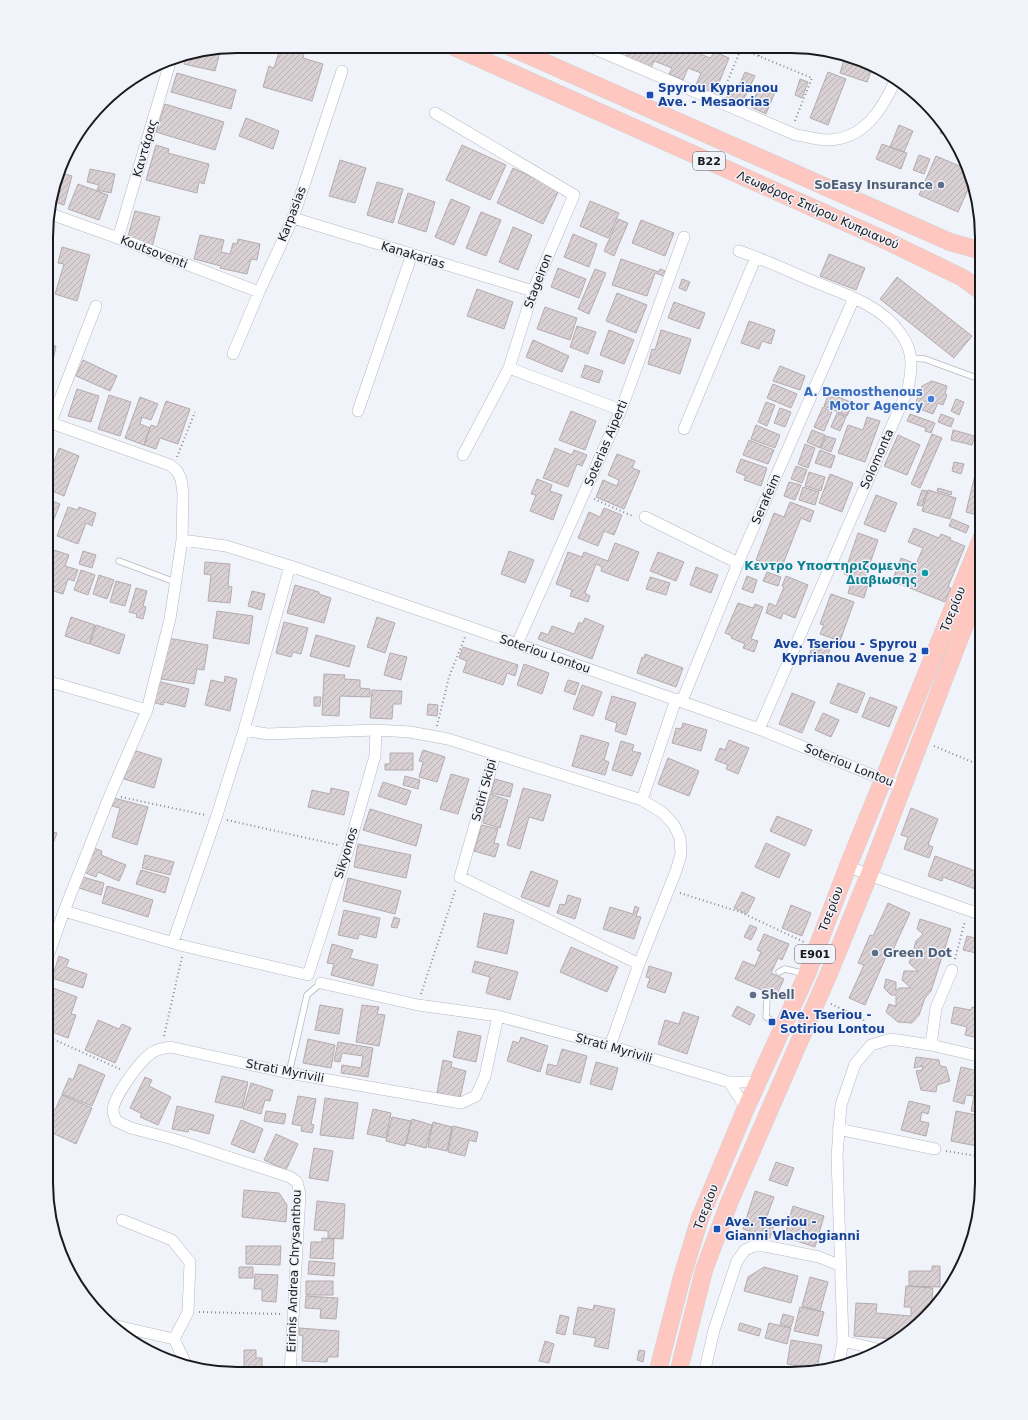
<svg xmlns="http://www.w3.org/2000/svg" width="1028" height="1420" viewBox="0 0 1028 1420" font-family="'DejaVu Sans',sans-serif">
	<defs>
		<pattern id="building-hatch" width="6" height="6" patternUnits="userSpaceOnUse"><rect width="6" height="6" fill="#d9d0d3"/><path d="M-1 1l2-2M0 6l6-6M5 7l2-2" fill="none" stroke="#bab2b5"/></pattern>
	</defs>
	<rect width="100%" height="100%" fill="#f1f3fb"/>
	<path fill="url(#building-hatch)" stroke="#b4abae" d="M290 46 305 49 303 58 323 64 312 101 263 87 269 66 274 68 280 49 289 51Z
		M629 47H697L695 52 710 58 715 52 729 58 714 95 695 87 701 73 688 68 683 80 669 74 672 68 654 61 651 68 625 58Z
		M213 50 220 52 215 71 184 64 186 55Z
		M847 56 864 60 873 66 867 82 840 73 844 60 858 64 859 61 847 57Z
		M745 72 755 76 741 105 726 98 731 88 737 90Z
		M828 72 846 79 828 125 810 118Z
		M177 73 236 90 231 109 171 92Z
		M800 79 808 82 802 98 795 95Z
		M760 85 775 92 766 114 751 107Z
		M165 104 224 122 215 150 156 132Z
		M246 118 279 131 273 149 239 136Z
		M899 125 913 131 904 152 890 147Z
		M942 128 950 137 940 133Z
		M882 144 907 153 901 169 876 159Z
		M156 145 169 149 168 153 209 164 204 184 199 182 197 193 146 180Z
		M462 145 506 165 490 200 446 180Z
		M919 155 930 159 924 174 913 170Z
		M936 156 966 169 970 185 958 212 919 195Z
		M340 160 366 168 355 203 329 196Z
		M513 168 559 190 543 224 497 203Z
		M90 169 115 174 111 193 97 190 99 185 87 182Z
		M61 173 72 176 64 205 51 201Z
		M377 182 403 189 393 223 367 215Z
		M78 184 108 195 99 220 68 209Z
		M408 193 435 202 426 232 398 223Z
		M451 199 470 207 454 245 435 237Z
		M590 201 619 213 608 238 580 226Z
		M135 211 160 217 152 247 127 240Z
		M481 212 501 220 486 256 466 248Z
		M618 219 628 223 614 256 604 251Z
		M641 220 674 233 665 256 632 243Z
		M513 227 532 235 518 270 499 262Z
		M573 234 597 244 589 267 564 257Z
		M200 235 224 240 221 252 230 254 233 243 237 244 238 239 260 244 257 260 251 259 247 274 220 268 221 266 194 259Z
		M62 247 90 255 77 301 55 294 64 264 58 263Z
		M829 254 865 268 856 290 820 276Z
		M621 259 659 272 660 269 668 272 666 277 655 273 647 296 612 285Z
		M558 268 586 279 579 298 551 287Z
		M595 269 606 273 589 314 578 309Z
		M897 277 972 336 954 358 880 299Z
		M682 279 690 282 686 291 679 288Z
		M477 289 513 302 504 329 467 316Z
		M617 293 647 305 636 333 606 321Z
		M674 302 705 313 699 329 668 318Z
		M545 307 577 318 570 340 537 329Z
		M749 321 775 330 771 344 762 341 759 349 741 343Z
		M577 326 596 332 588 354 570 347Z
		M609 330 634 340 624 364 600 355Z
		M661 330 691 339 680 374 648 364 652 349 655 350Z
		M533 340 569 356 562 372 526 357Z
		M47 345 56 346 51 370 47 369Z
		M83 360 117 376 110 391 76 376Z
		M585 365 603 371 599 383 581 377Z
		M780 366 805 376 800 390 773 381Z
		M932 381 947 386 945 394 947 395 943 405 938 403 933 414 914 407 922 386Z
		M773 384 797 394 791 408 767 398Z
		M77 389 99 396 91 422 68 416Z
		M829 393 853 403 847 416 824 406Z
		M109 395 131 402 120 436 98 429Z
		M140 397 158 404 151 420 142 417 140 424 150 428 144 445 125 438Z
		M956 399 964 402 959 415 951 411Z
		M166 401 190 409 178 444 160 438 156 449 144 445 151 425 157 427Z
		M766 402 775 405 767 426 758 422Z
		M823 407 832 412 824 431 814 427Z
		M780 408 791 412 785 427 774 423Z
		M571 411 596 421 585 450 559 440Z
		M837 413 846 417 840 431 831 427Z
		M910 414 935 423 931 433 925 431 926 428 907 421Z
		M941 414 954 419 951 427 938 422Z
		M867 417 880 421 865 462 838 453 848 425 863 430Z
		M756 425 780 435 775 448 751 439Z
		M812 430 825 435 820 448 807 442Z
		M953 430 975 436 972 445 951 440Z
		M932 434 942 438 920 488 911 484Z
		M898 435 920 445 907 475 884 466Z
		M826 436 836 439 831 452 821 448Z
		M749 440 774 450 768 464 743 455Z
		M805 444 815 448 808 468 798 464Z
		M982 446V494L977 515 966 512Z
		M59 448 79 456 64 496 49 490 50 486 47 485V480Z
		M555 448 572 455 574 450 587 455 582 466 577 464 568 487 543 478Z
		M820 450 835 456 831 468 815 463Z
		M617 454 635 461 632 468 640 471 624 509 596 497 603 480 617 486 619 480 608 475Z
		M741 459 767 468 761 486 744 480 746 476 736 472Z
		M954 462 964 464 961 474 952 471Z
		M796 466 807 470 802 483 791 479Z
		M809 472 825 477 821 491 805 486Z
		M830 474 853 483 842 512 819 503Z
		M537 479 552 485 550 491 562 495 553 520 530 511 536 495 531 494Z
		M789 482 801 485 795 500 784 496Z
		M803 487 819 492 815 505 799 500Z
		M938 488 952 492 951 495 937 491Z
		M922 490 927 491 922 506 917 505Z
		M928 490 956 498 950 519 922 511Z
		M876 495 897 503 885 532 864 524Z
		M47 499 60 504 52 524 47 522Z
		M790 502 814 511 810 522 801 518 781 569 756 560 774 513 784 517Z
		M68 507 78 510 79 507 96 513 92 526 86 523 78 544 57 536Z
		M604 508 622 515 614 535 604 531 598 546 578 538 589 512 600 517Z
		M952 519 969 526 966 533 949 526Z
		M914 528 939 538 941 534 951 538 950 540 965 546 948 587 951 588 945 602 892 581 901 558 916 564 923 548 908 542Z
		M858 533 878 540 864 581 844 574Z
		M615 543 639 552 628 581 601 571 602 567 596 564 585 593 590 596 588 602 570 596 572 590 556 584 568 552 582 557 584 552 608 561Z
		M51 549 69 555 65 566 78 570 74 581 68 579 63 594 47 589V560Z
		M83 551 96 555 92 568 79 564Z
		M509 551 534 560 525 583 501 574Z
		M658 552 684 562 676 581 650 571Z
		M205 562 230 564 228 586 232 587 230 603 208 601 211 575 204 574Z
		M696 567 718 575 711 593 690 585Z
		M81 570 95 575 88 595 74 590Z
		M767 572 781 577 778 586 763 581Z
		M99 575 114 580 107 599 93 594Z
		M747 576 757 580 753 593 742 589Z
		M786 576 808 585 795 618 783 613 781 619 766 613 769 603 776 606 784 587 782 586Z
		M650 577 670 583 666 595 646 589Z
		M852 579 868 584 864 598 848 593Z
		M116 581 131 585 125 606 110 602Z
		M295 585 319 592V594L331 598 324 623 287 613Z
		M136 588 147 591 143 606 146 607 143 619 136 617 137 614 129 612Z
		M252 591 265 594 261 610 248 606Z
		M831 594 854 602 840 641 820 634 824 625 820 624Z
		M738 603 753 608 755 604 763 607 751 639 758 641 754 652 743 648 745 644 731 638 732 636 725 633Z
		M217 611 253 616 249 644 213 638Z
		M71 617 95 625 89 644 65 636Z
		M377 617 395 623 385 653 367 647Z
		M585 618 604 626 592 659 538 639 541 632 548 635 552 626 574 634 579 622 582 624Z
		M284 622 308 628 301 654 293 652 291 657 276 653Z
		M96 625 125 635 119 654 90 644Z
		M47 626 53 628 47 647Z
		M316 635 355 646 349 667 310 656Z
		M168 638 208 645 204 670 197 669 194 684 161 679Z
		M814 641 831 645 826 661 809 656Z
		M463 647 518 665 515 676 507 673 503 685 463 672 467 661 459 658Z
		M390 653 407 657 401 680 384 675Z
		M645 654 683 668 676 687 637 673 642 657 644 658Z
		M524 664 549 673 542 694 517 685Z
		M324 674 345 675 344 679 360 680V688L370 689V697L340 696 339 716 322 715Z
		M225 676 237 679 230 711 205 705 211 680 224 683Z
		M568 680 579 683 575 695 564 691Z
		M157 681 189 689 185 707 164 702 163 705 152 702Z
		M838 683 865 693 857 713 830 703Z
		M582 685 602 692 593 716 573 709Z
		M372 690 402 691 401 704H393L392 719 370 718Z
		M792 693 815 702 802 733 779 724Z
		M612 696 636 703 626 735 615 731 617 723 605 719Z
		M314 697H321L320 706H314Z
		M870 697 897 707 889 727 862 717Z
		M428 704 438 705 437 716 427 715Z
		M823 713 839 720 831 737 815 730Z
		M683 723 707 730 701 751 672 743 676 728 681 729Z
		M581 735 609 743 604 760 609 762 605 775 572 766Z
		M729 740 749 748 738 774 726 769 728 765 715 760 720 748 725 750Z
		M621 741 634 745 632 751 641 753 632 776 612 770Z
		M133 750 162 759 154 788 124 779Z
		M423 750 445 757 437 782 419 777 423 762 419 761Z
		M390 753H413V770H385V764H390Z
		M668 758 699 771 689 796 658 784Z
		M451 774 469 779 458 814 440 809Z
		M405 776 420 780 418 789 403 785Z
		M495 779 513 784 510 797 491 793Z
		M383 782 411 791 406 805 378 796Z
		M331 788 349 792 344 815 308 807 312 790 330 794Z
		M523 788 551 795 543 821 529 817 520 849 507 845Z
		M490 794 508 800 500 828 483 823Z
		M114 798 148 807 137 845 112 837 120 808 112 806Z
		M911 808 938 819 928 845 933 847 929 858 904 849 908 837 901 835Z
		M370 809 422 825 416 846 363 830Z
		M777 816 812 830 805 846 770 831Z
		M482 825 498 829 494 843 499 844 495 857 474 851Z
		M47 830 57 833 48 857H47Z
		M766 843 790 854 779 878 755 867Z
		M358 844 411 855 406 878 354 867Z
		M94 848 102 851 101 855 126 865 119 881 98 872 96 877 84 872Z
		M145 855 174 862 170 875 142 868Z
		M935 856 981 873 975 889 943 877 942 881 928 876Z
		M141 870 169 878 165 893 136 884Z
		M531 871 558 881 549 907 521 897Z
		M83 877 104 883 101 895 79 888Z
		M348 878 401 891 395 914 343 901Z
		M107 886 153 900 148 917 102 903Z
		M742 892 755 898 747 914 734 908Z
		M568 895 581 899 575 919 557 913 560 904 565 905Z
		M888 903 910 913 891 954 888 952 865 1005 849 998 864 965 858 963 870 935 873 936Z
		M791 905 811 913 802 936 782 928Z
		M635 906 639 908 636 916 641 917 634 939 603 929 610 907 633 914Z
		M344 910 380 918 376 938 359 934 358 939 338 935Z
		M484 913 514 920 507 954 477 947Z
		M394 917 400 919 397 928 391 927Z
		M920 919 951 929 931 991 925 998 919 1015 912 1023 898 1022 886 1012 889 1004 895 1006 896 1005V995H891L884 988 886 979 896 982V991L899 988H911L902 980 904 971H918L909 963 912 955H925L920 949 914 948 916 941 923 934 917 929Z
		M750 925 757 928 751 940 744 937Z
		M764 934 789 944 782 960 778 958 771 973 784 979 776 996 735 979 743 961 755 966 761 952 757 950Z
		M967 936 979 939 976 953 963 950Z
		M332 944 353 950 350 958 378 965 373 986 331 975 334 964 327 963Z
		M571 947 618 967 607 992 560 972Z
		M59 956 69 960 66 967 87 974 83 988 52 978Z
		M475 961 518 972 510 1000 486 993 490 977 472 972Z
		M649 966 672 973 665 993 647 987 650 978 646 977Z
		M982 982V995L978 994Z
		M48 986 77 997 71 1014 76 1015 68 1038 46 1030V990Z
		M320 1005 343 1009 339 1034 315 1030Z
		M362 1005 379 1007 377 1014 385 1015 379 1046 356 1042Z
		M737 1006 755 1015 750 1025 732 1016Z
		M954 1007 971 1010 972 1007 982 1009V1022L978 1038 965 1035 967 1027 951 1023Z
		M683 1012 699 1017 687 1054 658 1044 665 1020 679 1024Z
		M98 1020 119 1029 122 1024 131 1028 115 1063 85 1050Z
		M458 1031 481 1036 476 1062 453 1057Z
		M521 1037 548 1046 540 1072 507 1061 513 1041 519 1043Z
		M308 1039 335 1045 331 1068 303 1063Z
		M338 1042 373 1048 368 1077 341 1073 342 1065 361 1068 363 1056 342 1053 340 1062 334 1061Z
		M562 1049 587 1056 580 1083 546 1074 548 1064 557 1066Z
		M916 1057 939 1060 940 1066 946 1067 950 1081 937 1085 936 1092 921 1090 916 1071 922 1070 923 1066 914 1068Z
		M443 1060 452 1062 451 1067 466 1071 460 1098 437 1093Z
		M596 1062 618 1068 612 1090 590 1084Z
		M79 1064 105 1075 92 1106 62 1094 69 1078 73 1080Z
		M961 1067 978 1071 977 1075 982 1076V1113L971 1111 974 1096 966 1095 964 1104 953 1101Z
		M222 1076 248 1082 242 1108 215 1102Z
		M145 1077 152 1080 149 1086 171 1097 158 1125 140 1117 142 1114 130 1108Z
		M251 1083 273 1090 270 1101 265 1100 261 1114 243 1109Z
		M62 1095 92 1108 76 1144 46 1130V1123L52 1109 55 1110Z
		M298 1096 316 1099 311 1124 314 1125 312 1133 301 1131 302 1126 292 1124Z
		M325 1098 358 1103 353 1139 320 1135Z
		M909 1101 930 1106 928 1114 922 1112 920 1121 929 1123 926 1136 901 1130Z
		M177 1106 214 1115 209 1134 189 1129 188 1132 172 1129Z
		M373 1109 391 1113 386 1138 367 1134Z
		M266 1111 286 1114 284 1124 264 1121Z
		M956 1111 982 1116V1147L951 1141Z
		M392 1117 411 1121 405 1146 386 1141Z
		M412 1119 432 1125 426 1148 406 1143Z
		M241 1120 263 1129 254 1153 231 1144Z
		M433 1122 452 1127 447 1151 428 1147Z
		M453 1126 478 1132 476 1142 469 1140 465 1156 448 1152Z
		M276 1134 298 1144 286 1170 264 1160Z
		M314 1148 333 1151 328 1181 309 1178Z
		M776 1162 794 1168 787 1186 769 1180Z
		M244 1190 279 1193 287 1205 286 1222 242 1217Z
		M755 1191 774 1197 765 1222 774 1225 770 1238 743 1229Z
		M317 1201 345 1204 343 1239 328 1238V1231L314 1230Z
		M793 1206 824 1216 815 1247 784 1237Z
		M322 1238 334 1239 333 1259 310 1258 311 1242H322Z
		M246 1246H281L280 1265 246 1264Z
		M309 1261 335 1263 334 1276 308 1274Z
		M932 1266H940V1287L909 1286V1271H932Z
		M239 1267H253V1278H239Z
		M764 1267 798 1276 791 1303 744 1291 748 1277Z
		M255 1274 278 1275 276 1302 262 1301V1289H254Z
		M810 1277 828 1282 820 1311 802 1306Z
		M306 1281H333V1295H306Z
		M906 1286 933 1288 931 1310 923 1319H918L917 1327 907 1333H897L896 1339 854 1336 856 1303 877 1304 876 1313 911 1316V1307H904Z
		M306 1296 338 1298 336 1319 320 1318 321 1309 305 1308Z
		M594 1305 615 1309 608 1349 594 1346 596 1338 573 1334 578 1307 593 1310Z
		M800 1307 824 1312 818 1336 794 1331Z
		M783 1314 794 1317 791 1327 780 1324Z
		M560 1315 569 1317 565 1335 556 1333Z
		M740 1323 761 1329 759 1336 738 1330Z
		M769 1323 791 1328 787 1344 765 1338Z
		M299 1328 339 1331 338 1357H328L327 1362 302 1361 303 1336 299 1335Z
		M791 1340 822 1345 817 1368 814 1369 787 1364Z
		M545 1341 554 1344 549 1363 539 1361Z
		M244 1350H256V1358H262V1367H275V1373L251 1372V1368L244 1367Z
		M639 1350 645 1351 643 1362 637 1360Z"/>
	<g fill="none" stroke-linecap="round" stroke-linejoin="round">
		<defs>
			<path id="service" d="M912 358 925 359 982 380
				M119 561 175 582
				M779 972 785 969 806 974
				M767 999 766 1017 781 1026
				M289 1073 307 995 321 983"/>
			<path id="minor" d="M590 47 796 135C806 136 817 140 826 140 864 140 882 110 896 79
				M435 113 574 195 533 291 509 368 463 455
				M48 213 118 238 259 292
				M293 218 533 291
				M118 238 171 59
				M739 251C763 259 787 270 810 280 841 293 881 304 901 334 914 352 912 368 908 389L759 729
				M233 354 259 292 293 218 342 71
				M509 368 621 410
				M358 411 412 254
				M684 429 756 257
				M47 432 96 306
				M645 517 738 563
				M182 540 226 546 290 566 469 627 759 729 902 787
				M517 644 621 410 684 237
				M47 681 147 710
				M682 701 738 563 854 298
				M244 730 267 734 376 730 410 732 448 739 642 800 663 813 674 825 680 838 681 854 676 871 639 964 610 1046
				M495 755 460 877 639 964
				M642 800 676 699
				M848 866 869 875 982 915
				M64 911 184 946 308 975 349 847 375 756 376 730
				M173 942 216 818 244 730 290 566
				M46 962 64 911 110 795 147 710 170 619 182 540 183 493 181 479 177 471 170 465 51 423
				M321 983 418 1005 498 1016 610 1046 729 1082H758
				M931 1045 936 1008 952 970
				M729 1082 746 1108
				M838 1129 935 1149
				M122 1220 172 1240 190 1262 188 1312 174 1339
				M110 1323 117 1326 174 1339 185 1362
				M843 1341 881 1350
				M839 1363 843 1341 837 1156 841 1105 855 1064 871 1045 891 1039 931 1045 982 1057
				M290 1373 300 1194 297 1182 290 1177 173 1139 131 1128 116 1121C115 1118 114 1115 113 1112 112 1098 142 1057 155 1051 159 1049 165 1048 170 1047L289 1073 461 1103 476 1096 485 1076 498 1016
				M704 1374 714 1330 737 1261 745 1250 754 1246H765L819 1257 841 1266"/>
			<path id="primary" d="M454 47 887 241 963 278 982 292
				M510 47 950 242 982 251
				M657 1374 682 1277 700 1218 746 1108 807 974 848 866 982 537
				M678 1374 704 1270 729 1203 827 978 869 875 982 580"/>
		</defs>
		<use href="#service" stroke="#b6b8c0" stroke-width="7"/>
		<use href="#minor" stroke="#b6b8c0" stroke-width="12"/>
		<use href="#primary" stroke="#d1d1d2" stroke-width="18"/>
		<path stroke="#898a90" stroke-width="2" stroke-dasharray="1 3" stroke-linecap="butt" d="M739 48 812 78 794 123
			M759 56 762 48
			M723 92 741 49 737 47
			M177 457 195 412
			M594 499 630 515 634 516
			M437 726 449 677 465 637
			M934 746 982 766
			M121 797 205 815
			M227 820 338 845
			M680 893 740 912 804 942
			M955 959 965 921
			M421 994 456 888
			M831 1004 863 1019 868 1034
			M46 1036 122 1070
			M164 1036 182 957
			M946 1151 982 1157
			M199 1312 282 1314"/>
		<use href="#service" stroke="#fff" stroke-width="5.5"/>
		<use href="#minor" stroke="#fff" stroke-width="11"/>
		<use href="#primary" stroke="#fec7bf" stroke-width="17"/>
	</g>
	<g fill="#1a4fb4" stroke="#f1f3fb" stroke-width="1.5">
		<rect x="646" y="91" width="8" height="8" rx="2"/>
		<rect x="921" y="647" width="8" height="8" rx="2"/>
		<rect x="768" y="1018" width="8" height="8" rx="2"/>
		<rect x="713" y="1225" width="8" height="8" rx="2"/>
	</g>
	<g fill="#5c6f8a" stroke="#f1f3fb" stroke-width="1.5">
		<circle cx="941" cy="185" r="4"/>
		<circle cx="875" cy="953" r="4"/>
		<circle cx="753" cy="995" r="4"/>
	</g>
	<circle fill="#3f7fe0" stroke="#f1f3fb" stroke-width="1.5" cx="931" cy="399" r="4"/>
	<circle fill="#0f9aa8" stroke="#f1f3fb" stroke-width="1.5" cx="925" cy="573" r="4"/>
	<g text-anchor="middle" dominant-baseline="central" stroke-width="3" stroke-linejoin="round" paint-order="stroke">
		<g fill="#f1f3fb" stroke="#5a5b60" stroke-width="1">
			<rect x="693" y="152" width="32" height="18" rx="3"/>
			<rect x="795" y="945" width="40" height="18" rx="3"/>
		</g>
		<g font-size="11" font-weight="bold" fill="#191a1d">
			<text x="709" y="161">B22</text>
			<text x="815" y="954">E901</text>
		</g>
		<g font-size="12" font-weight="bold" fill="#164399" stroke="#f1f3fb" text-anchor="start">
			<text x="658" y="88">Spyrou Kyprianou<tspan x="658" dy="14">Ave. - Mesaorias</tspan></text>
			<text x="917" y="644" text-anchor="end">Ave. Tseriou - Spyrou<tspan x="917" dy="14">Kyprianou Avenue 2</tspan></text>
			<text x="780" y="1015">Ave. Tseriou -<tspan x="780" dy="14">Sotiriou Lontou</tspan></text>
			<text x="725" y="1222">Ave. Tseriou -<tspan x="725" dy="14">Gianni Vlachogianni</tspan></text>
		</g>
		<g font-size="12" fill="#191a1d" stroke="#f1f3fb">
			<text transform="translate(145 148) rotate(-74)">Καντάρας</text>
			<text transform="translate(818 210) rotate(24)">Λεωφόρος Σπύρου Κυπριανού</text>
			<text transform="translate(292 214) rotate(-69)">Karpasias</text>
			<text transform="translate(154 252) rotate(21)">Koutsoventi</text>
			<text transform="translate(413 255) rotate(17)">Kanakarias</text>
			<text transform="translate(538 281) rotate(-69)">Stageiron</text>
			<text transform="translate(606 443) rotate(-67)">Soterias Aiperti</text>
			<text transform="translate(877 459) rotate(-66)">Solomonta</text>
			<text transform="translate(766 499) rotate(-66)">Serafeim</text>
			<text transform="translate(953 609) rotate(-68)">Τσερίου</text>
			<text transform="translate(545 654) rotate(19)">Soteriou Lontou</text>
			<text transform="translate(849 765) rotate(22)">Soteriou Lontou</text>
			<text transform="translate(484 790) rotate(-75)">Sotiri Skipi</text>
			<text transform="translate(346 853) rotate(-73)">Sikyonos</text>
			<text transform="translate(831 909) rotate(-69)">Τσερίου</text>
			<text transform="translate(614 1048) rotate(16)">Strati Myrivili</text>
			<text transform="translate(285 1071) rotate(11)">Strati Myrivili</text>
			<text transform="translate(706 1207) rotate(-69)">Τσερίου</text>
			<text transform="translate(294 1271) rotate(-88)">Eirinis Andrea Chrysanthou</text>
		</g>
		<g font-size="12" font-weight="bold" fill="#4e5e75" stroke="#f1f3fb" text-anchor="start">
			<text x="933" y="185" text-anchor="end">SoEasy Insurance</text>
			<text x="883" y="953">Green Dot</text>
			<text x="761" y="995">Shell</text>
		</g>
		<g font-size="12" font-weight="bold" fill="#366cbe" stroke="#f1f3fb" text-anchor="end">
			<text x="923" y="392">A. Demosthenous<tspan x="923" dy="14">Motor Agency</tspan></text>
		</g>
		<g font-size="12" font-weight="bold" fill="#0d838f" stroke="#f1f3fb" text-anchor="end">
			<text x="917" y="566">Κεντρο Υποστηριζομενης<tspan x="917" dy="14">Διαβιωσης</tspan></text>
		</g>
	</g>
	<path d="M0 0H1028V1420H0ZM237 53H791A184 184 0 0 1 975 237V1183A184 184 0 0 1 791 1367H237A184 184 0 0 1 53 1183V237A184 184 0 0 1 237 53Z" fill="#f1f3fb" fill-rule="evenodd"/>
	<path fill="none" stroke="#191a1d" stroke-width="2" d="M237 53H791A184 184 0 0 1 975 237V1183A184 184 0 0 1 791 1367H237A184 184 0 0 1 53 1183V237A184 184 0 0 1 237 53Z"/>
</svg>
